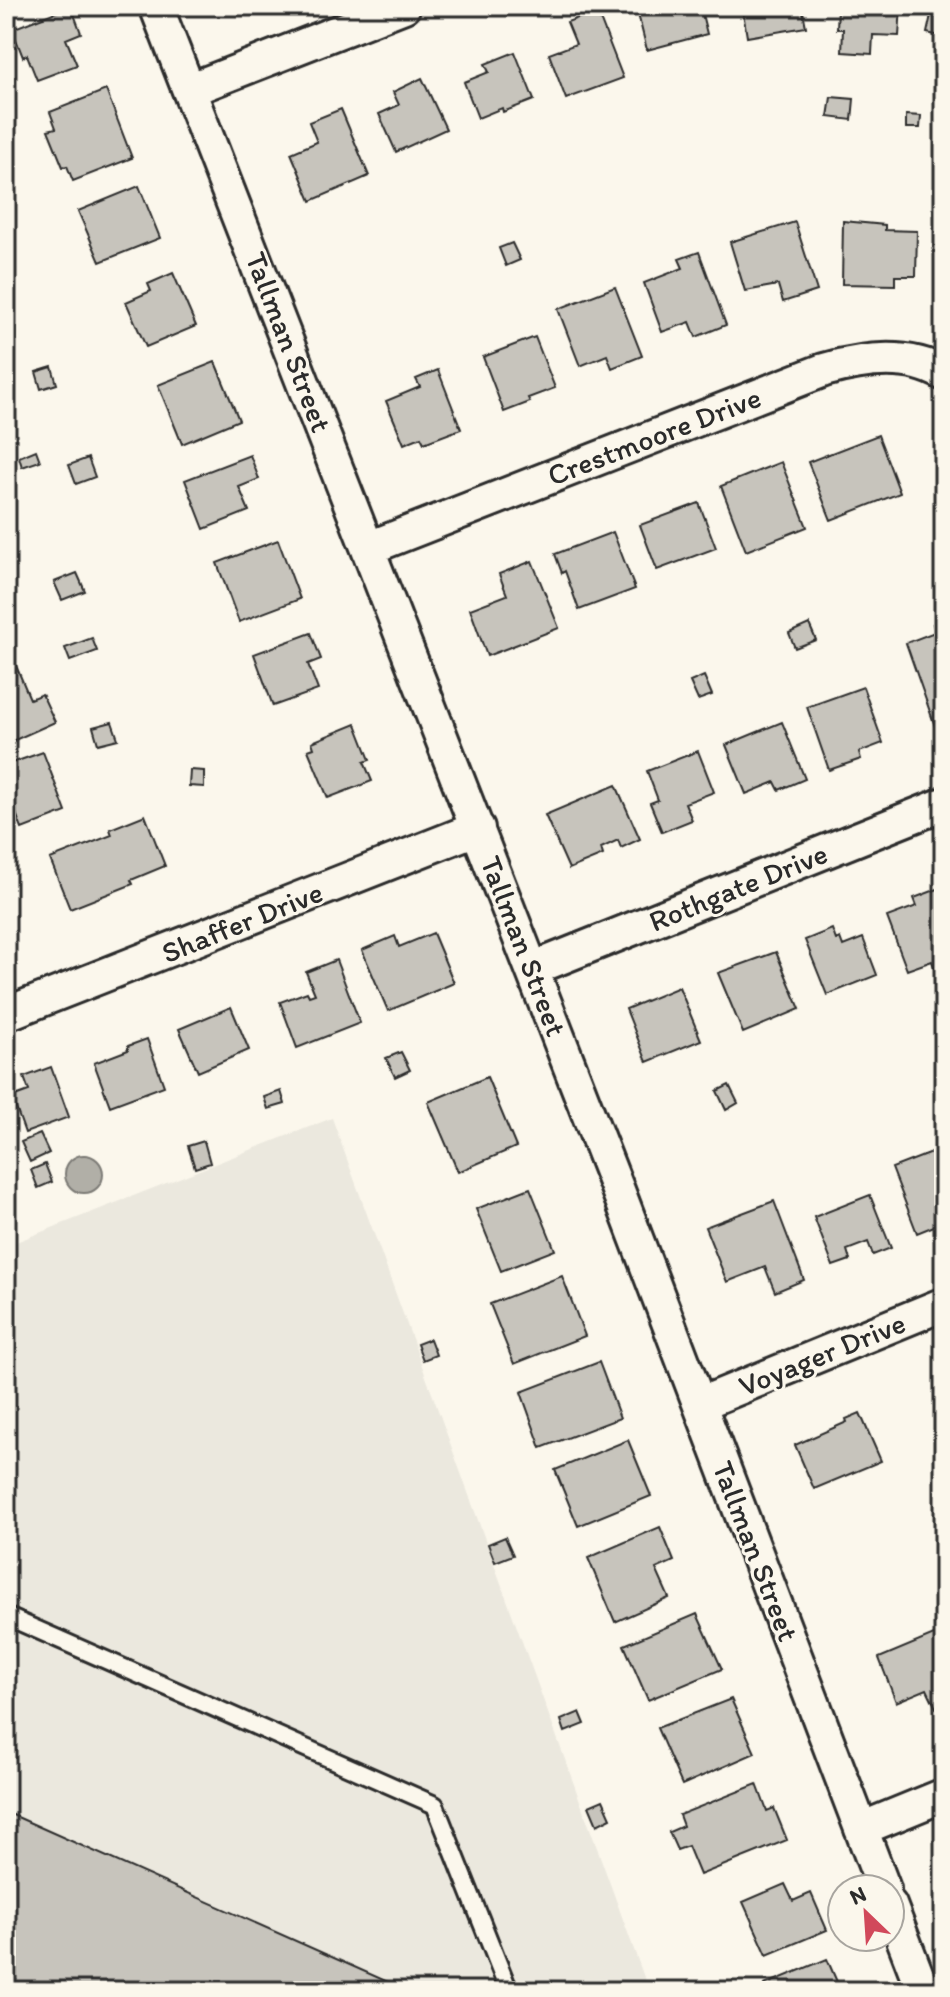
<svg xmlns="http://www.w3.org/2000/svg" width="950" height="1997" viewBox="0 0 950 1997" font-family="Itim,sans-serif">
	<rect width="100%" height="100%" fill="#fbf7ec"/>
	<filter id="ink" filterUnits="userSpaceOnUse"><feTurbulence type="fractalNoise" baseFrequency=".0125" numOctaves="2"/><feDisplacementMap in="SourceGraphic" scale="16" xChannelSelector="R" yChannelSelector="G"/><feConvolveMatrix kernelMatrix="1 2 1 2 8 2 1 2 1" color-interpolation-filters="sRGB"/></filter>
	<g filter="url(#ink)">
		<path fill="#ebe8de" d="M332 1118 649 1991H6V1246Z"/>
		<path fill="#b1afa7" stroke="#7b7a75" stroke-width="2" d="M65 1174a19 19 0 1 1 38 0a19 19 0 1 1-38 0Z"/>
		<path fill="#c7c4bc" stroke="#2b2b2b" stroke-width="2" d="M71 6 81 33 66 39 77 65 37 80 27 55 23 57 12 29Z
			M636 6H700L707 34 647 50Z
			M742 6H802L806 27 747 37Z
			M838 6H901L899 36 873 35 872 54 842 52 843 29H837Z
			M933 6H944V37L927 33Z
			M597 11 623 78 566 99 549 54 576 44 567 22Z
			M515 52 534 100 503 112 502 108 478 118 464 82 489 72 485 64Z
			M422 78 446 129 396 152 379 114 399 105 393 92Z
			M106 90 132 158 73 181 67 166 63 167 48 130 56 128 50 112Z
			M831 97 854 99 852 120 828 117Z
			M341 109 369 176 311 201 291 153 317 142 309 122Z
			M906 115 921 116 920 128H906Z
			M139 186 160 238 100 262 78 211Z
			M843 221 885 225V230L917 231 916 276H895V285L842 284Z
			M795 222 817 291 783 302 778 285 745 291 730 242Z
			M512 243 520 260 506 266 499 248Z
			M699 252 726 325 696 337 690 322 662 332 644 283 683 268 679 259Z
			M173 273 196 326 146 347 126 302 151 291 148 284Z
			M615 287 642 356 612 368 607 355 580 366 558 309Z
			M535 337 555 388 528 398 530 402 504 412 483 357Z
			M215 362 239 420 182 444 158 385Z
			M52 367 57 384 41 389 36 372Z
			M438 370 461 429 424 443 421 437 404 444 386 401 420 387 416 379Z
			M878 435 900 493 831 520 808 462Z
			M36 450 40 461 22 467 19 457Z
			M250 455 259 479 239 487 249 511 204 529 185 480Z
			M88 458 95 477 76 484 69 465Z
			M781 462 807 527 746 551 721 486Z
			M699 503 716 548 657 570 640 525Z
			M613 532 635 589 579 610 565 571 562 573 555 554Z
			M278 540 300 599 239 622 217 563Z
			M532 561 559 628 487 656 470 609 507 595 499 574Z
			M77 573 85 591 62 600 54 582Z
			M944 620V723L935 726 906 643 935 632 933 624Z
			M809 624 816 640 795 648 789 633Z
			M311 633 321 659 308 664 318 690 273 706 254 654Z
			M92 638 97 651 70 661 65 648Z
			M14 661 30 699 42 694 55 722 6 744V665Z
			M704 676 712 695 698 700 690 682Z
			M863 687 883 743 859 752 861 759 829 770 807 707Z
			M112 722 118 739 98 744 93 727Z
			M782 722 805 779 779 790 775 782 746 794 726 745Z
			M356 724 370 760 364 762 372 781 328 798 308 750 314 748 312 742Z
			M698 751 714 792 685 803 692 820 662 832 650 803 658 800 647 771Z
			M43 752 66 812 22 829 6 787V765Z
			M190 770 204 771V787L189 786Z
			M616 785 640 839 621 848 618 840 601 848 603 855 569 869 545 815Z
			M145 815 165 866 131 880 133 884 70 909 50 859 112 835 110 829Z
			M943 887 944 972 937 975 932 961 907 970 887 917 917 906 914 898Z
			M832 929 836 940 840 938 843 946 863 938 877 975 827 995 805 940Z
			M433 933 454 983 388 1011 362 950 395 936 399 947Z
			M776 952 800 1009 743 1033 718 973Z
			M336 960 360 1023 297 1048 280 1002 307 992 309 996 315 994 306 972Z
			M679 987 701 1040 647 1062 626 1009Z
			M231 1007 249 1050 198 1072 179 1029Z
			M147 1039 164 1086 110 1106 94 1063 128 1050V1046Z
			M401 1052 410 1070 395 1077 386 1058Z
			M51 1067 69 1117 25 1133 12 1097 29 1091 24 1077Z
			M487 1077 516 1147 458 1172 428 1102Z
			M729 1085 738 1103 726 1110 717 1091Z
			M281 1091 285 1104 268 1109 264 1097Z
			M40 1134 49 1153 30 1162 21 1142Z
			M204 1141 210 1163 195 1168 188 1146Z
			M944 1148V1222L917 1233 892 1168Z
			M45 1164 52 1182 38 1188 31 1170Z
			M530 1188 555 1250 501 1271 476 1209Z
			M870 1195 891 1248 873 1255 868 1242 847 1250 850 1260 833 1266 814 1217Z
			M774 1201 804 1280 775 1292 765 1267 727 1282 705 1227Z
			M562 1276 585 1336 514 1364 490 1304Z
			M430 1339 436 1355 423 1360 417 1344Z
			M599 1362 620 1418 541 1448 521 1392Z
			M860 1413 881 1461 814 1489 795 1445 847 1422 846 1419Z
			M628 1440 651 1496 578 1526 555 1470Z
			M660 1527 674 1561 656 1569 669 1598 615 1622 588 1558Z
			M505 1537 513 1555 495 1562 488 1544Z
			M697 1614 722 1669 648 1700 624 1645Z
			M941 1632 944 1640V1705L936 1708 927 1689 896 1702 879 1658Z
			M731 1699 755 1753 682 1785 657 1728Z
			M580 1712 585 1724 565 1732 561 1720Z
			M757 1784 767 1811 774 1808 787 1840 700 1875 688 1846 677 1850 669 1832 683 1826 679 1815Z
			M603 1800 611 1818 597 1825 589 1806Z
			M6 1812 397 1986 395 1991H6Z
			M785 1884 793 1901 811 1893 827 1930 767 1955 743 1902Z
			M827 1959 841 1991H766L764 1985Z"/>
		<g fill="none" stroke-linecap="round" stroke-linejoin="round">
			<defs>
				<path id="service" d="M6 1616 435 1805 509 1991"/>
				<path id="minor" d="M156 6 616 1185 884 1889
					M189 90 404 6
					M369 548 824 370C862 359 908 352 944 374
					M532 969 944 804
					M6 1014 478 828
					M700 1404 944 1304
					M861 1829 944 1795
					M890 1905 923 1991"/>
			</defs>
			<use href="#service" stroke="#2b2b2b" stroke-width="22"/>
			<use href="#minor" stroke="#2b2b2b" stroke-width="38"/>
			<use href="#service" stroke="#fbf7ec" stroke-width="16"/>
			<use href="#minor" stroke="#fbf7ec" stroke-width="32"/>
		</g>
	</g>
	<g text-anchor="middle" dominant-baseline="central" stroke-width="6" stroke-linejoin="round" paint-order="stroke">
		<g font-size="30" fill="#2b2b2b" stroke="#fbf7ec">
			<text transform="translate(289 342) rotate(69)">Tallman Street</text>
			<text transform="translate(654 436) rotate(-21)">Crestmoore Drive</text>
			<text transform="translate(738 887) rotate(-22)">Rothgate Drive</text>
			<text transform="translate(242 922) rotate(-22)">Shaffer Drive</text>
			<text transform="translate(524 946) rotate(69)">Tallman Street</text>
			<text transform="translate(822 1354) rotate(-22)">Voyager Drive</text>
			<text transform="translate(756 1551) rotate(69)">Tallman Street</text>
		</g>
	</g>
	<rect width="950" height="1997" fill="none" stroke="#fbf7ec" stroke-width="32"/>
	<rect x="16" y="16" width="918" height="1965" fill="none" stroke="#2b2b2b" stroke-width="3" filter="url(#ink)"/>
	<g transform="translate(866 1913) rotate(335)"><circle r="38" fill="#fbf7ec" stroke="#a8a59f" stroke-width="2"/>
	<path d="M0-6L14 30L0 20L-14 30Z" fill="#d1495b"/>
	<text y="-12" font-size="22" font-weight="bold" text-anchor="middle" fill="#2b2b2b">N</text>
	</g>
</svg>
